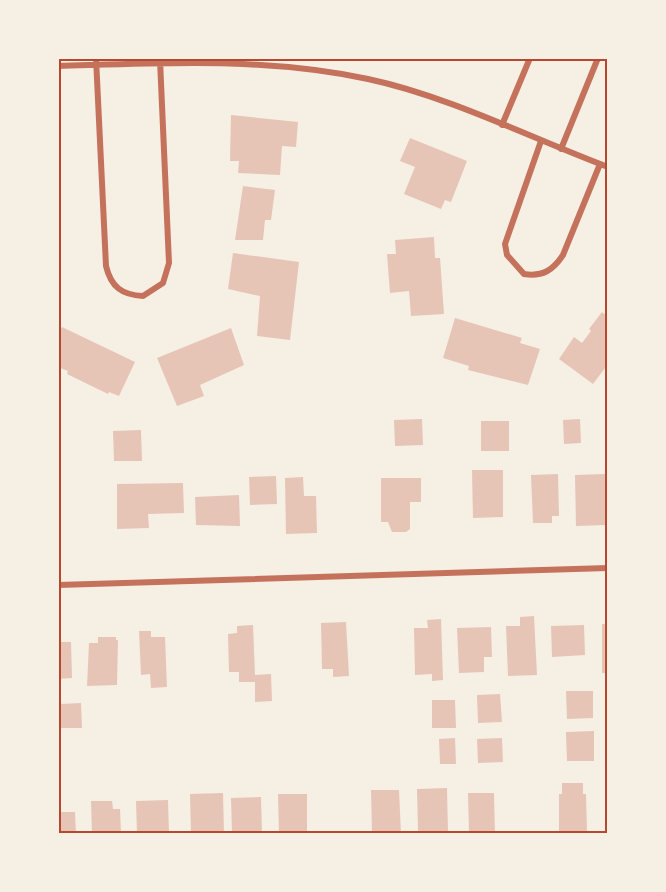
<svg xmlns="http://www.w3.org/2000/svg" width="666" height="892" viewBox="0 0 666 892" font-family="'PT Sans',sans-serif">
	<rect width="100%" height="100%" fill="#f6efe4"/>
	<path fill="#e6c5b7" d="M231 115 298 122 296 147 282 146 280 175 238 173 239 161H230Z
		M410 138 467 161 451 202 445 200 441 209 404 194 415 167 400 161Z
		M243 186 275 190 271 220H265L263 240H235Z
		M434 237 435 258H440L444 314 411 316 409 291 390 293 387 254H396L395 240Z
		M233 253 299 262 290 340 257 336 260 296 228 289Z
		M608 310V364L593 384 559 359 574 337 582 343 591 331 589 329 602 312 604 314Z
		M455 318 522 338 520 343 540 349 528 385 468 370 469 366 443 358Z
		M62 327 135 362 119 396 109 392 108 394 67 374 68 371 58 367V333Z
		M231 328 244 365 200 385 204 396 177 406 157 358Z
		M422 419 423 445 395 446 394 420Z
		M580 419 581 443 564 444 563 420Z
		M481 421H509V451H481Z
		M141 430 142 461H114L113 431Z
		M472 470H503V517L473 518Z
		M558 474 559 516H552V523H533L531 475Z
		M605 474 606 525 576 526 575 475Z
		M276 476 277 504 250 505 249 477Z
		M303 477 304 496H316L317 533 286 534 285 478Z
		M381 478H421V502H410V529L406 532H392L388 522H381Z
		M183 483 184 513 148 514 149 528 117 529V484Z
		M239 495 240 526 196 525 195 497Z
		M534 616 537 675 508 676 506 626H520V617Z
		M441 619 443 680 432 681V674L415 675 414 628H428L427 620Z
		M346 622 349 676 333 677V669H322L321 623Z
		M602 624H608V673H602Z
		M253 625 255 675 271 674 272 701 255 702V682H239V672H229L228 634 237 633V626Z
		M584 625 585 655 552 657 551 626Z
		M491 627 492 657H484V672L459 673 457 628Z
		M139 631H151V637H165L167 687 151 688 150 674 141 675Z
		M98 637H116V640H118L117 685 87 686 89 643H98Z
		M58 642H71L72 678 58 679Z
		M566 691H593V718L567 719Z
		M500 694 502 722 478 723 477 695Z
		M432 700H455L456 728H432Z
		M81 703 82 728H61L60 704Z
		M594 731V761H567L566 732Z
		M455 738 456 764H440L439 739Z
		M502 738 503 762 478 763 477 739Z
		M562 783H583V794H586L587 831 559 832V794H562Z
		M447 788 448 832H418L417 789Z
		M371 790H399L401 834H372Z
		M223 793 224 834H191L190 794Z
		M468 793H494L495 834 469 832Z
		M278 794H307V834H279Z
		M261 797 262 834H232L231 798Z
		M168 800 169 834H137L136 801Z
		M91 801H112L113 809H120L121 834H92Z
		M58 812H75L76 834H58Z"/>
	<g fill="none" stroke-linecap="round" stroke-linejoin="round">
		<path stroke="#c5725c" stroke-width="6" d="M96 58 106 266C111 287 122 295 143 296L163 283 169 263 160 60
			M58 66C163 63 265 57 368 79 448 96 531 138 608 167
			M502 125 530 58
			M541 141 505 244 507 255 524 274C543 277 553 270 563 255L600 164
			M561 149 598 58
			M58 585 608 568"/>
	</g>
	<rect width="666" height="892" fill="none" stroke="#f6efe4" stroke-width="120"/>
	<rect x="60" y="60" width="546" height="772" fill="none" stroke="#b5482f" stroke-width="2"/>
</svg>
